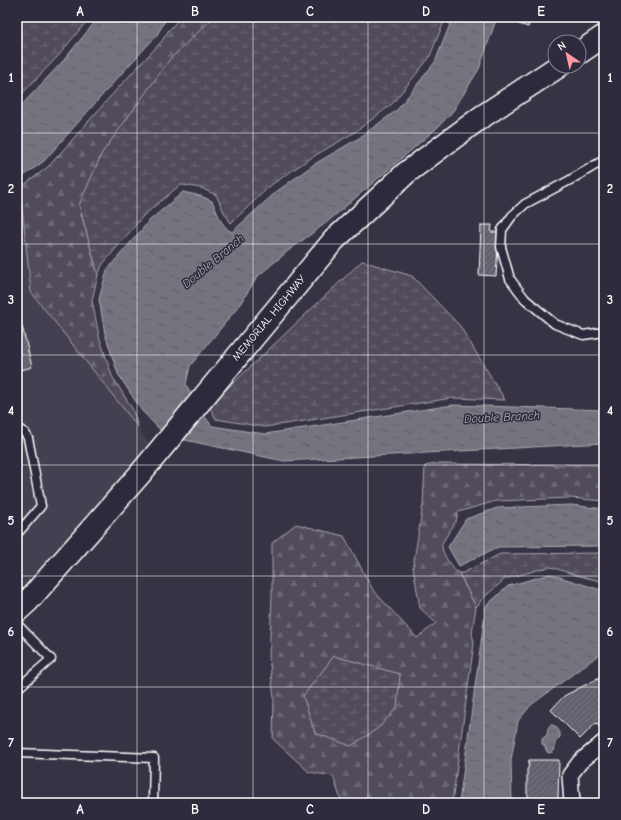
<svg xmlns="http://www.w3.org/2000/svg" width="621" height="820" viewBox="0 0 621 820" font-family="'Comic Neue',sans-serif">
	<defs>
		<pattern id="forest-firs" width="22" height="20" patternUnits="userSpaceOnUse"><rect width="22" height="20" fill="#514c5c"/><path d="M5 1l3.5 6h-7zM16 11l3.5 6h-7z" fill="#6b6774"/></pattern>
		<pattern id="wetland-marsh" width="20" height="14" patternUnits="userSpaceOnUse"><rect width="20" height="14" fill="#514c5c"/><path d="M1 5h8M5 5V1M11 12h8M15 12V8" fill="none" stroke="#6b6774"/></pattern>
		<pattern id="water-ripples" width="26" height="14" patternUnits="userSpaceOnUse"><rect width="26" height="14" fill="#76737f"/><path d="M2 4q2-2 4 0t4 0M15 11q2-2 4 0t4 0" fill="none" stroke="#5f5e63"/></pattern>
		<pattern id="building-hatch" width="6" height="6" patternUnits="userSpaceOnUse"><rect width="6" height="6" fill="#635f6d"/><path d="M-1 1l2-2M0 6l6-6M5 7l2-2" fill="none" stroke="#7a7783"/></pattern>
	</defs>
	<rect width="100%" height="100%" fill="#373345"/>
	<filter id="ink" filterUnits="userSpaceOnUse"><feTurbulence type="fractalNoise" baseFrequency=".025" numOctaves="2"/><feDisplacementMap in="SourceGraphic" scale="8" xChannelSelector="R" yChannelSelector="G"/><feConvolveMatrix kernelMatrix="1 2 1 2 8 2 1 2 1" color-interpolation-filters="sRGB"/></filter>
	<g filter="url(#ink)">
		<path fill="#444051" d="M20 188 31 292 138 427 151 447 17 599V190Z"/>
		<path fill="url(#forest-firs)" stroke="#a8a6ae" d="M180 17H214L79 205 98 275 92 300 99 336 112 376 133 410 138 427 31 292 20 188 49 166 118 88 162 41 168 31 173 26Z
			M435 464 604 465V501L570 498 496 501 458 512 456 521 442 543C440 550 452 571 459 573L476 607 472 633 474 643 452 803H342L333 776 309 772 273 739 274 698 269 657 272 597V543L296 524 344 536 373 590 417 638 436 623 420 608 413 567 423 505 425 466Z"/>
		<path fill="url(#wetland-marsh)" stroke="#a8a6ae" d="M17 17H90L59 55 17 99Z
			M214 17H446L429 58 392 104 355 132 309 159 271 185 231 223 225 214 216 195 201 188 183 185H180L143 216 102 265 98 275 79 205 102 153 170 59Z
			M362 261 412 276 460 326 505 400 452 398 265 427 216 419 209 406Z
			M604 553V582L576 575 551 567H548L505 579 481 600 479 604 476 607 459 573H463L500 554Z
			M334 656 400 674 397 708 378 728 351 746 315 733 303 696Z"/>
		<path fill="url(#water-ripples)" stroke="#adabb2" d="M99 17H167L157 35 113 83 44 161 17 181V110L64 60Z
			M453 17H497L479 69 453 111 437 128 326 223 288 251 258 276 238 307 190 366 186 384 196 405 212 426 265 434 453 405 604 410V443L284 461 166 436 142 411 118 374 105 334 99 299 107 270 149 221 183 192 201 196 212 201C217 211 221 227 232 232L276 192 313 165 359 138 397 110 435 62Z
			M571 505 604 509V546L498 547 459 566 448 547 466 519 497 508Z
			M550 574 601 590 604 589V651L531 705 518 721 511 760 512 803H459L486 606 508 586Z
			M550 725C555 724 558 729 560 733V737C552 745 557 741 554 751L550 753 547 752 544 745 542 744V739L547 735 548 729Z"/>
		<path fill="url(#building-hatch)" stroke="#fff" d="M512 17H532L528 27 510 21Z
			M481 225H492L491 232H499L496 276 479 275Z
			M17 305 32 367 17 371Z
			M604 676V730L603 731 596 723 580 739 551 710 564 696 587 684Z
			M529 760H559L558 800 528 799V794H527V769H528Z"/>
		<g fill="none" stroke-linecap="round" stroke-linejoin="round">
			<defs>
				<path id="lane" d="M604 160 570 180 525 204 512 216 502 230 501 247 510 279 525 299 555 324 583 335 604 332
					M17 431 20 430 25 433 28 438 41 506 17 534
					M17 624 51 659 17 689
					M17 753 154 758 153 803"/>
				<path id="street" d="M572 803 570 775 580 762 604 742"/>
				<path id="secondary" d="M579 53 604 36
					M17 611 28 601 140 474 334 240 406 173 480 118 559 66"/>
			</defs>
			<use href="#lane" stroke="#fff" stroke-width="11"/>
			<use href="#street" stroke="#fff" stroke-width="18"/>
			<use href="#secondary" stroke="#fff" stroke-width="25"/>
			<use href="#lane" stroke="#2f2a3d" stroke-width="8"/>
			<use href="#street" stroke="#2f2a3d" stroke-width="15"/>
			<use href="#secondary" stroke="#2f2a3d" stroke-width="22"/>
		</g>
	</g>
	<path fill="none" stroke="#fff" stroke-width="1" stroke-opacity="0.55" d="M137 17V803M253 17V803M368 17V803M484 17V803M17 133H604M17 244H604M17 355H604M17 465H604M17 576H604M17 687H604"/>
	<g text-anchor="middle" dominant-baseline="central" stroke-width="3" stroke-linejoin="round" paint-order="stroke">
		<g font-size="11" fill="#fff" stroke="#2f2a3d">
			<text transform="translate(269 318) rotate(-50)">MEMORIAL HIGHWAY</text>
		</g>
		<g font-size="12" font-style="italic" fill="#b4b2b9" stroke="#2f2a3d">
			<text transform="translate(213 261) rotate(-40)">Double Branch</text>
			<text transform="translate(502 417) rotate(-3)">Double Branch</text>
		</g>
	</g>
	<rect width="621" height="820" fill="none" stroke="#2f2a3d" stroke-width="44"/>
	<g transform="translate(567 54) rotate(326)"><circle r="19" fill="#2f2a3d" stroke="#827f8b"/>
	<path d="M0-3L7 15L0 10L-7 15Z" fill="#ff9aa2"/>
	<text y="-6" font-size="11" font-weight="bold" text-anchor="middle" fill="#ffffff">N</text>
	</g>
	<rect x="22" y="22" width="577" height="776" fill="none" stroke="#fff" stroke-width="1.5"/>
	<g font-size="13" text-anchor="middle" font-weight="bold" fill="#fff">
		<text x="80" y="16">A</text>
		<text x="195" y="16">B</text>
		<text x="310" y="16">C</text>
		<text x="426" y="16">D</text>
		<text x="541" y="16">E</text>
		<text x="11" y="82">1</text>
		<text x="610" y="82">1</text>
		<text x="11" y="193">2</text>
		<text x="610" y="193">2</text>
		<text x="11" y="304">3</text>
		<text x="610" y="304">3</text>
		<text x="11" y="415">4</text>
		<text x="610" y="415">4</text>
		<text x="11" y="525">5</text>
		<text x="610" y="525">5</text>
		<text x="11" y="636">6</text>
		<text x="610" y="636">6</text>
		<text x="11" y="747">7</text>
		<text x="610" y="747">7</text>
		<text x="80" y="814">A</text>
		<text x="195" y="814">B</text>
		<text x="310" y="814">C</text>
		<text x="426" y="814">D</text>
		<text x="541" y="814">E</text>
	</g>
</svg>
